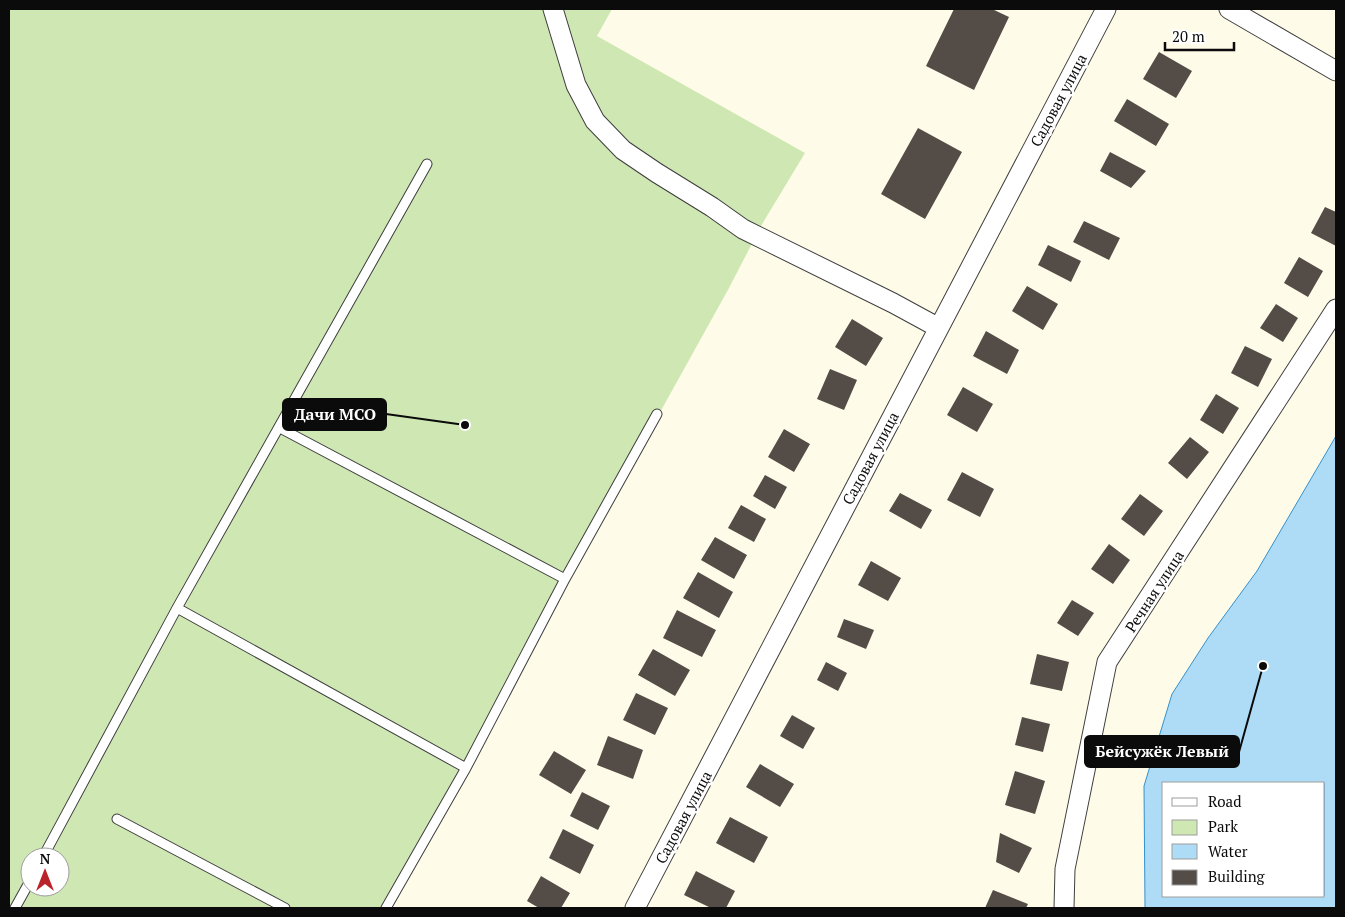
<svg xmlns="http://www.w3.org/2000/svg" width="1345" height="917" viewBox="0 0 1345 917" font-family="'PT Serif',serif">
	<rect width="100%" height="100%" fill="#fffbe9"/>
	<path fill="#cfe8b3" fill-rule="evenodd" d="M9 9H612L597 36 805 153 761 226 729 288 385 908H9ZM30 857H60V887H30Z"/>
	<path fill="#aedcf6" stroke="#3591cd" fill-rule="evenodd" d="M1336 436V908H1145L1144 786 1172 694 1208 638 1257 571ZM1164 783H1324V896H1164Z"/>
	<path fill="#544c47" d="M954 9H992L1009 17 974 90 926 66Z
		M1159 52 1192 71 1176 98 1143 79Z
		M1127 99 1169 124 1156 146 1114 121Z
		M918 128 962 152 925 219 881 194Z
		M1110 152 1146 171 1131 188 1100 171Z
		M1325 207 1336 212V246L1311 233Z
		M1084 221 1120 238 1109 260 1073 242Z
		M1048 245 1081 261 1071 282 1038 265Z
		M1299 257 1323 271 1308 297 1284 283Z
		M1027 286 1058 304 1043 330 1012 311Z
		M1276 304 1298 318 1283 342 1260 328Z
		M852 319 883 338 866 366 835 347Z
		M986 331 1019 350 1007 374 973 356Z
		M1245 346 1272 359 1258 387 1231 373Z
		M830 369 857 380 844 410 817 399Z
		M963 387 993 404 977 432 947 415Z
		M1216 394 1239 408 1223 434 1200 420Z
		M784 429 810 444 794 472 768 457Z
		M1190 437 1209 452 1187 479 1168 463Z
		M962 472 994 489 980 517 947 500Z
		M765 475 787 487 775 509 753 496Z
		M900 493 932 510 921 529 889 511Z
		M1140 494 1163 511 1144 536 1121 519Z
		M741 505 766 519 754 542 728 528Z
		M715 537 747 555 734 579 701 560Z
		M1109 544 1130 560 1113 584 1091 569Z
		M871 561 901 578 888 601 858 585Z
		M698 572 733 592 719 618 683 598Z
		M1072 600 1094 613 1078 636 1057 623Z
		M677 610 716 630 702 657 663 638Z
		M844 619 874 630 866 649 837 637Z
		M653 649 690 670 675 696 638 675Z
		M1037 654 1069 662 1062 691 1030 684Z
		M826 662 847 673 838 691 817 680Z
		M636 693 668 708 655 735 623 720Z
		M792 715 815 728 803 749 780 736Z
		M1022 717 1050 724 1043 752 1015 745Z
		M608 736 643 750 633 779 597 765Z
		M554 751 586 770 571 794 539 775Z
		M760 764 794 784 780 807 746 787Z
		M1015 771 1045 781 1035 814 1005 805Z
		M582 792 610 806 598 830 570 816Z
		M730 817 768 837 754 863 716 843Z
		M563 829 594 845 580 874 549 858Z
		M1000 833 1032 848 1019 873 996 862Z
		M696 871 735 891 726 908H711L684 895Z
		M541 876 570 893 561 908H539L527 901Z
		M993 890 1028 904 1026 908H985Z"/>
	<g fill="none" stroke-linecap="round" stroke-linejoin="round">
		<defs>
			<path id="lane" d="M280 428 565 579
				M177 608 466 768
				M117 819 285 908
				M43 857 177 608 427 164
				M15 908 30 881
				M386 908 466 768 565 579 657 414"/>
			<path id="street" d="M553 9 576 85 595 121 623 150 657 173 712 207 743 229 893 303 939 328
				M1229 9 1336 71
				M635 908 1106 9
				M1064 908 1065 869 1107 662 1336 309"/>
		</defs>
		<use href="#lane" stroke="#3e3e3e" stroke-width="11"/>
		<use href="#street" stroke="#3e3e3e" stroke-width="21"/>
		<use href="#lane" stroke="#fff" stroke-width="9"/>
		<use href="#street" stroke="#fff" stroke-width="19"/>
	</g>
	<g text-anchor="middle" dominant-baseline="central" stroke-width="5" stroke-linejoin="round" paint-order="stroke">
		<g font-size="15" fill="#0b0b0b" stroke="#fff">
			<text transform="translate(1058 100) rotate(-62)">Садовая улица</text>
			<text transform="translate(870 458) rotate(-62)">Садовая улица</text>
			<text transform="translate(1154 591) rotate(-57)">Речная улица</text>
			<text transform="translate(683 817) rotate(-62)">Садовая улица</text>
		</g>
	</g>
	<path fill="none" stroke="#0b0b0b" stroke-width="2" d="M465 425L386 414M1263 666L1239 752"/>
	<g fill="#0b0b0b" stroke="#fff" stroke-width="2">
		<circle cx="465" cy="425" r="5"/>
		<circle cx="1263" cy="666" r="5"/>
	</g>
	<g fill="#0b0b0b" stroke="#0b0b0b" stroke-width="2">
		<rect x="283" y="399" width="103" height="31" rx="5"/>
		<rect x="1085" y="736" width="154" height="31" rx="5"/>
	</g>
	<g font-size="16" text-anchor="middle" font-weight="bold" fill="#fff">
		<text x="335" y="420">Дачи МСО</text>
		<text x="1162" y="757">Бейсужёк Левый</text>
	</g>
	<rect width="1345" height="917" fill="none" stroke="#0b0b0b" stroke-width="20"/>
	<rect x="1162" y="782" width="162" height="115" fill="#ffffff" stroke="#9d9d9d"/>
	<rect x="1172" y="798" width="25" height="8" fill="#ffffff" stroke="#9d9d9d"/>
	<text x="1208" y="807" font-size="15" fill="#0b0b0b">Road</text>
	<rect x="1172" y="820" width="25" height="15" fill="#cfe8b3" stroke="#9d9d9d"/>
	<text x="1208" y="832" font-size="15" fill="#0b0b0b">Park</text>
	<rect x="1172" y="844" width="25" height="15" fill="#aedcf6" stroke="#9d9d9d"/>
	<text x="1208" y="857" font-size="15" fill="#0b0b0b">Water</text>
	<rect x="1172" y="870" width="25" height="15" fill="#544c47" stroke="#9d9d9d"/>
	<text x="1208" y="882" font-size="15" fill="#0b0b0b">Building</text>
	<g transform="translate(45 872)"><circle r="24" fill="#ffffff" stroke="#9d9d9d"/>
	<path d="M0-4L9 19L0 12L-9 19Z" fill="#bb232b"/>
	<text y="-8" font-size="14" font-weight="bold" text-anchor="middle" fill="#0b0b0b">N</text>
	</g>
	<path d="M1165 42v8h69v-8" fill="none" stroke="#0b0b0b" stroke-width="2.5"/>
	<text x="1172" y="42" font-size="15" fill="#0b0b0b" stroke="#ffffff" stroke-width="4" paint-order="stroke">20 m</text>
</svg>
